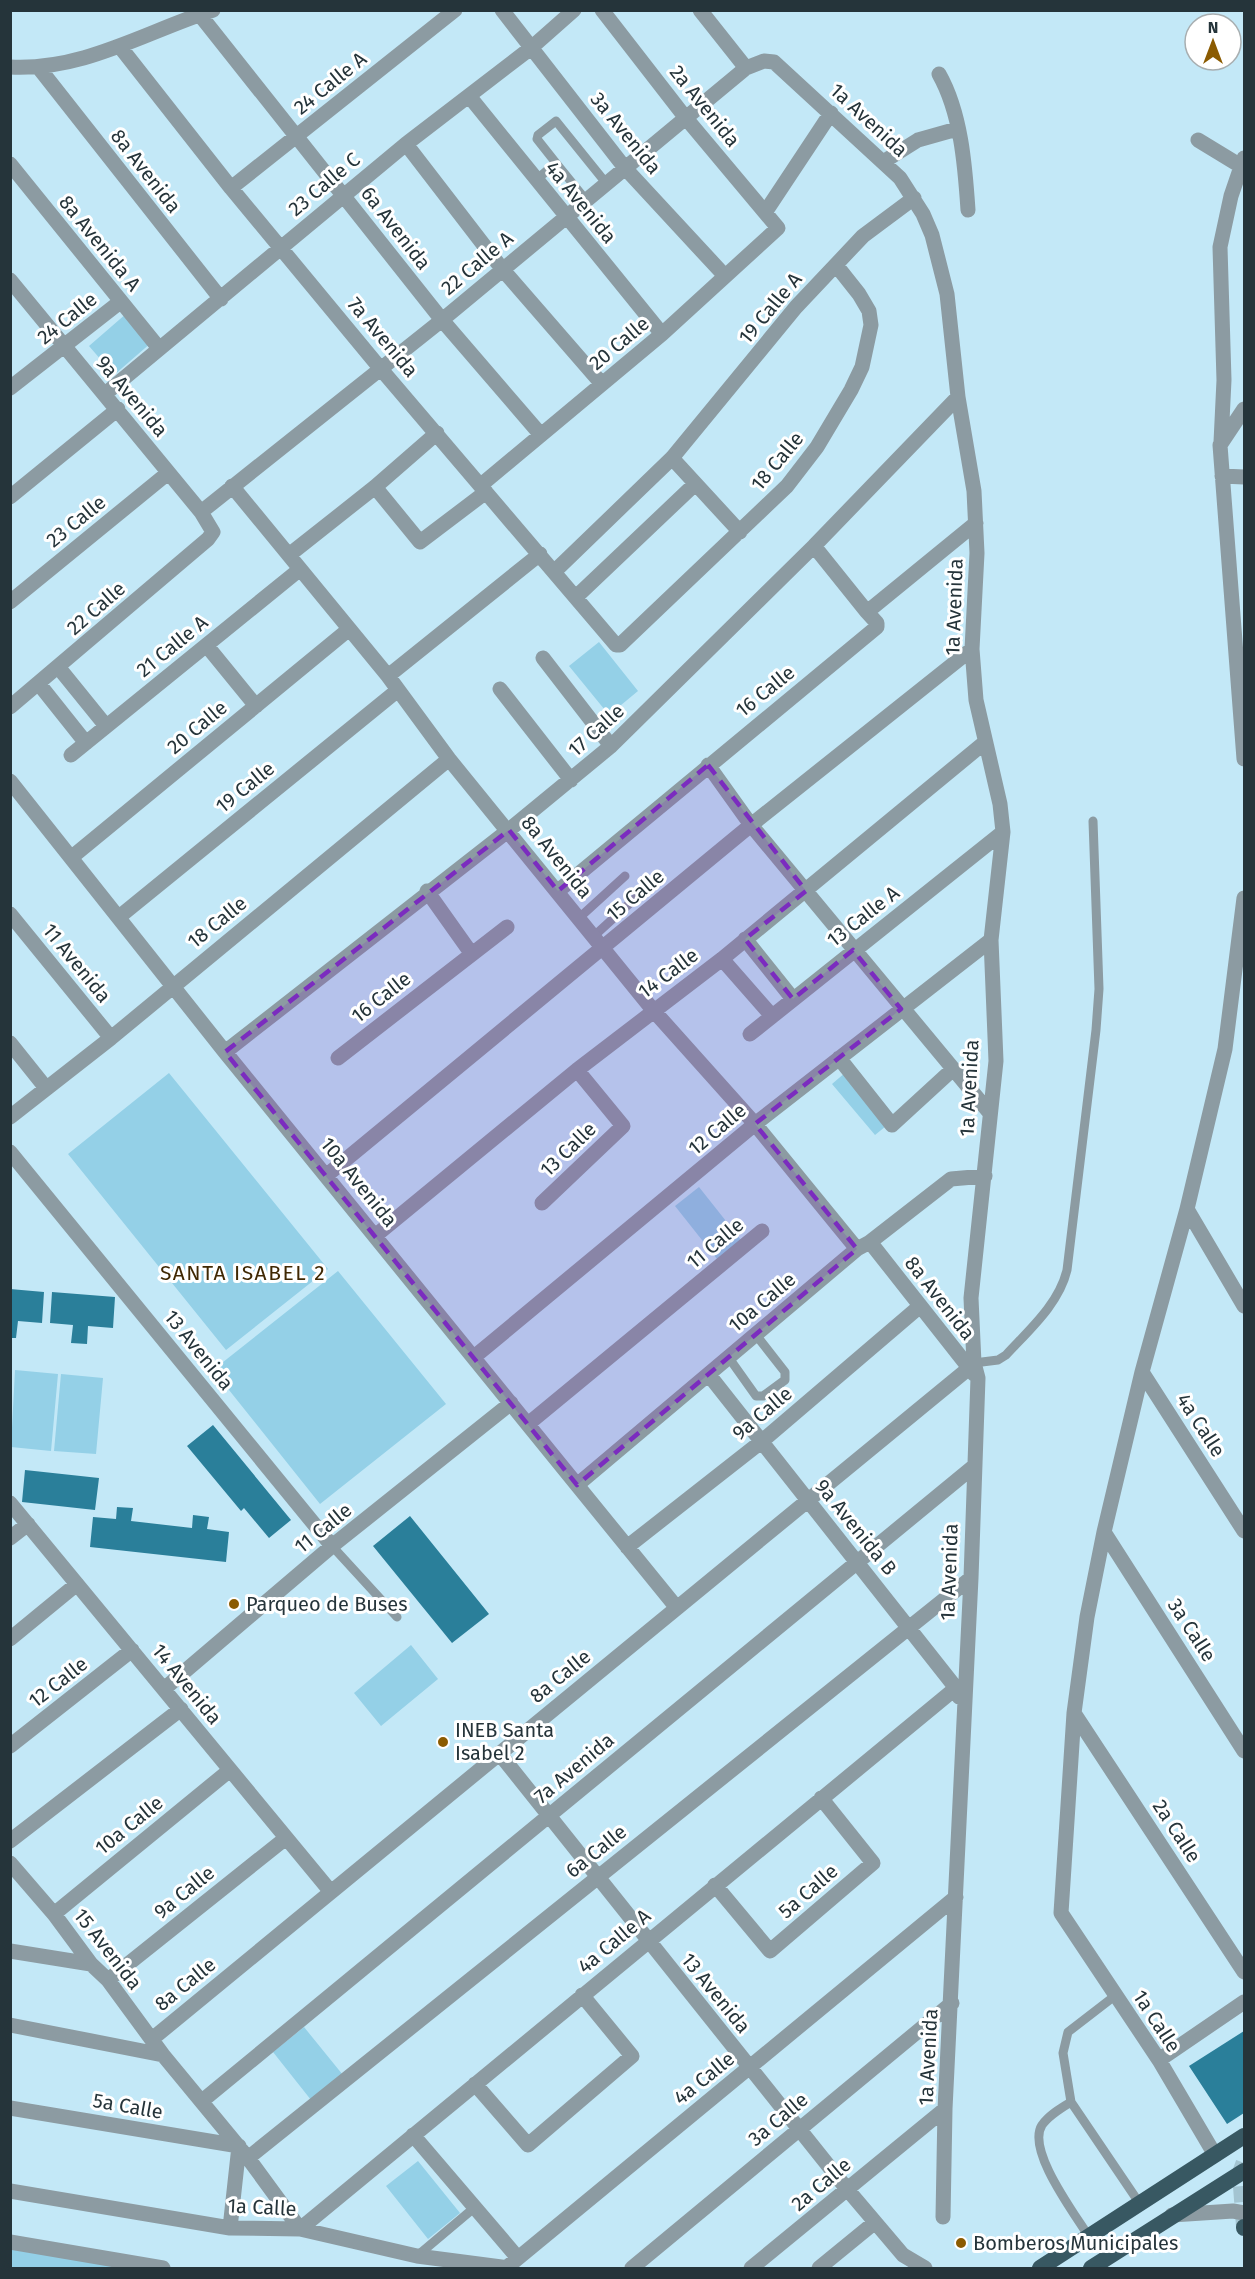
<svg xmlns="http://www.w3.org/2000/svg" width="1255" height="2279" viewBox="0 0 1255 2279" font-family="'Fira Sans',sans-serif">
	<rect width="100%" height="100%" fill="#c3e8f7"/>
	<path fill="#94d0e7" d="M127 313 152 342 114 375 89 346Z
		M599 642 638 691 609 715 569 666Z
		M853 1066 896 1118 875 1135 832 1084Z
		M169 1073 328 1269 226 1350 68 1154Z
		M699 1187 741 1240 717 1259 675 1206Z
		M338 1271 446 1404 320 1504 213 1370Z
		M15 1370 58 1374 51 1451 11 1447Z
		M61 1374 103 1378 96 1454 54 1451Z
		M411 1645 438 1679 381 1726 354 1693Z
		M304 2027 347 2080 315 2105 273 2052Z
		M418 2161 460 2213 428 2239 386 2186Z
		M11 2242 163 2268H11Z"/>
	<path fill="#2a7f9a" d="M10 1289 44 1292 42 1323 18 1321 16 1338H10Z
		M52 1292 115 1297 113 1328 88 1326 87 1344 71 1343 73 1325 50 1323Z
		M213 1425 291 1520 269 1538 244 1508 241 1511 187 1446Z
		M25 1470 99 1478 95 1510 22 1502Z
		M117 1507 133 1508 131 1521 192 1528 193 1515 209 1517 207 1529 229 1532 226 1562 90 1547 93 1517 116 1519Z
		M410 1516 489 1614 452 1643 373 1546Z
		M1244 2031V2113L1227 2124 1189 2066Z"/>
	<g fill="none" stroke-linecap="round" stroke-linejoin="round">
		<path stroke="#a3c4d1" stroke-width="16" stroke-dasharray="16 8" stroke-linecap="butt" d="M1244 2226 1240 2173 1244 2162"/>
		<path stroke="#8c9ba2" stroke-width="9" d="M556 163 586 200
			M536 180 556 163 537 139 538 135 556 121 606 183
			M579 918 625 876
			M594 936 640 894
			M729 1358 756 1396H763L785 1380V1372L756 1335
			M974 1363 998 1360 1006 1355C1029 1330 1059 1304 1067 1270L1096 1030 1099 989 1093 821
			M332 1546 397 1617
			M1116 1995 1068 2032 1063 2053 1071 2102 1140 2204
			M1071 2102C1061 2108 1049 2115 1042 2125 1026 2150 1075 2214 1089 2237
			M417 2256 474 2208"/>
		<path stroke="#8c9ba2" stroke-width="15" d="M502 10 625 168 725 276
			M700 10 746 68 764 61 774 62 900 178 923 214 932 235 947 294 958 397 974 491 977 553 972 649 976 700 1000 804 1003 832 991 940 996 1061 971 1298 974 1363 978 1378 971 1578 945 2109 943 2217
			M200 15 442 320 541 435
			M121 48 231 188 380 368 616 645H620L787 486 817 447 851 390 862 367 871 325 869 311 859 294 836 265
			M10 67C83 71 145 32 213 10
			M39 68 221 299
			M939 74C961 113 965 165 968 210
			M469 96 662 334
			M1198 140 1244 168
			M406 144 503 270 602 384
			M883 162 918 140 957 129
			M10 164 158 347
			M231 188 455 10
			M766 211 831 113
			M10 280 201 512 213 532 208 539 10 707
			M10 388 120 302
			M105 394 406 144 531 48 574 10
			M1244 409 1220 445 1244 759
			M1221 442 1224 380 1220 247 1231 196 1244 158
			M672 458 740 532
			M1222 476 1244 477
			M481 485 662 334 778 228 685 117 602 10
			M232 486 388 676 449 759 653 1010 755 1124 857 1249
			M375 487 420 542 486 492
			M10 497 118 409
			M201 512 442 320 746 68
			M814 546 867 612
			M289 555 375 487 437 433
			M555 571 672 458 796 307 863 236 914 198
			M576 597 694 485
			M10 602 168 473
			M207 646 256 706
			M543 658 611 746
			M59 668 106 726
			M388 676 540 554
			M39 684 86 743
			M500 689 571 780
			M71 755 299 570
			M708 765 751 825 989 1112
			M10 781 225 1052 677 1608
			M72 857 348 630
			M427 891 471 953
			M558 891 877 627V623L867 612 976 523
			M10 914 111 1038
			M119 917 398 690
			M745 939 793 999
			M722 959 772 1016
			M750 1034 1003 832
			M10 1043 46 1088
			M225 1052 509 830 611 746 814 546 958 397
			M338 1058 507 927
			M839 1058 892 1125 952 1070
			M10 1117 111 1038 449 759
			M10 1152 332 1546
			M327 1175 751 825 972 649
			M542 1203 623 1126 577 1070
			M1187 1209 1244 1306
			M375 1236 577 1070 722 959 984 743
			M870 1242 974 1374
			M474 1357 755 1124 991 940
			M1142 1372 1244 1531
			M709 1375 956 1688 959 1697
			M528 1424 762 1231
			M577 1485 857 1249 870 1242 951 1179 985 1176
			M10 1503 331 1892
			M1104 1532 1244 1751
			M10 1538 28 1524
			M627 1547 761 1442 919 1307
			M10 1639 77 1584
			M164 1689 332 1546 511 1403
			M1074 1713 1244 1972
			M10 1746 132 1650
			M499 1753 847 2189 903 2255 925 2268
			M10 1841 181 1709
			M10 1863 54 1914 91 1964 108 1980 163 2055 248 2158 300 2229 956 1688
			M715 1885 770 1951 873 1863 821 1798
			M54 1914 230 1770
			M10 1951 91 1964
			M108 1980 286 1838
			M10 2025 163 2055
			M152 2039 968 1369
			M1159 2060 1244 2002
			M475 2084 528 2145 632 2056 582 1995
			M202 2101 973 1467
			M10 2108 239 2146 230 2228
			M413 2135 518 2258
			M1215 2155 1159 2060 1061 1913 1074 1713 1087 1617 1104 1532 1142 1372 1187 1209 1225 1049 1244 898
			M248 2158 971 1578
			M10 2191 230 2228 300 2229 417 2256 510 2268
			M10 2242 163 2268
			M506 2268 956 1897
			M632 2268 952 2003
			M751 2268 945 2109
			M819 2268 874 2223"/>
		<path stroke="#8c9ba2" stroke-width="15" d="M1172 2215 1233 2211 1244 2213"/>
		<path stroke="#385862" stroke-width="16" d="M1244 2227V2228
			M1040 2268 1244 2136
			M1091 2268 1244 2171"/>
	</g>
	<path fill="#7b2cbf" fill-opacity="0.2" stroke="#7b2cbf" stroke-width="4.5" stroke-dasharray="12 8" stroke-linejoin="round" d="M708 765 806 891 745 939 793 999 853 950 901 1009 755 1124 857 1249 577 1485 225 1052 509 830 558 891Z"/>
	<g fill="#8b5b01" stroke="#fff" stroke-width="2">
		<circle cx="234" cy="1604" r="6"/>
		<circle cx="443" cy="1742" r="6"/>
		<circle cx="961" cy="2243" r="6"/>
	</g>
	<g text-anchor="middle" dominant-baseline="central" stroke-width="6" stroke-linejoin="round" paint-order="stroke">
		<g font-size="20" fill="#25343a" stroke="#fff">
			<text transform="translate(330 83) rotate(-39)">24 Calle A</text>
			<text transform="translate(705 106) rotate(51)">2a Avenida</text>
			<text transform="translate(869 120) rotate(43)">1a Avenida</text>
			<text transform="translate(626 133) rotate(51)">3a Avenida</text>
			<text transform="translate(146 171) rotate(52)">8a Avenida</text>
			<text transform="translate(324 184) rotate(-40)">23 Calle C</text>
			<text transform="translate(581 202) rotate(51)">4a Avenida</text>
			<text transform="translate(396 228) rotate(52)">6a Avenida</text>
			<text transform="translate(100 243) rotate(51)">8a Avenida A</text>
			<text transform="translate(477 263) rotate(-40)">22 Calle A</text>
			<text transform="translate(770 308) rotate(-50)">19 Calle A</text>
			<text transform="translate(67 318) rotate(-39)">24 Calle</text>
			<text transform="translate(383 337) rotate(50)">7a Avenida</text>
			<text transform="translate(619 343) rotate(-40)">20 Calle</text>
			<text transform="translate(132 396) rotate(50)">9a Avenida</text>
			<text transform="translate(777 461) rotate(-50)">18 Calle</text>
			<text transform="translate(76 521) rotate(-39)">23 Calle</text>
			<text transform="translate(954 607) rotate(-88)">1a Avenida</text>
			<text transform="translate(96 608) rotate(-41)">22 Calle</text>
			<text transform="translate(172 646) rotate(-39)">21 Calle A</text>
			<text transform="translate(765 691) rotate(-39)">16 Calle</text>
			<text transform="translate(197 727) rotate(-40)">20 Calle</text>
			<text transform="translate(596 730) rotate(-42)">17 Calle</text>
			<text transform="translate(245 787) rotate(-39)">19 Calle</text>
			<text transform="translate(557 857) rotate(51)">8a Avenida</text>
			<text transform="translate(635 895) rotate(-40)">15 Calle</text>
			<text transform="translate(863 916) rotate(-38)">13 Calle A</text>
			<text transform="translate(217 922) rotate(-39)">18 Calle</text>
			<text transform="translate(77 963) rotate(51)">11 Avenida</text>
			<text transform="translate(668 973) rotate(-37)">14 Calle</text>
			<text transform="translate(381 997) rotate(-38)">16 Calle</text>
			<text transform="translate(969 1088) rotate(-87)">1a Avenida</text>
			<text transform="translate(717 1129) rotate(-40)">12 Calle</text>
			<text transform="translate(568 1149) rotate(-44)">13 Calle</text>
			<text transform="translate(359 1182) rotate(51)">10a Avenida</text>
			<text transform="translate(715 1243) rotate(-40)">11 Calle</text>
			<text transform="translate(940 1298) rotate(52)">8a Avenida</text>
			<text transform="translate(762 1302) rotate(-40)">10a Calle</text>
			<text transform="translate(199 1350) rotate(51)">13 Avenida</text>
			<text transform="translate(762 1413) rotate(-40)">9a Calle</text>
			<text transform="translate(1201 1425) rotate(57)">4a Calle</text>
			<text transform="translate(856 1527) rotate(51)">9a Avenida B</text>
			<text transform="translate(323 1528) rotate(-39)">11 Calle</text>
			<text transform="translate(949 1572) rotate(-88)">1a Avenida</text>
			<text transform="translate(1192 1630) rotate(57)">3a Calle</text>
			<text transform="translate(560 1676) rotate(-39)">8a Calle</text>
			<text transform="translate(58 1682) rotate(-38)">12 Calle</text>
			<text transform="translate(187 1684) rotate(51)">14 Avenida</text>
			<text transform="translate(574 1768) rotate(-40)">7a Avenida</text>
			<text transform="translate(129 1825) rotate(-39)">10a Calle</text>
			<text transform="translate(1177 1831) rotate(57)">2a Calle</text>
			<text transform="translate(596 1851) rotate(-39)">6a Calle</text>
			<text transform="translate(808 1891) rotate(-41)">5a Calle</text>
			<text transform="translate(184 1892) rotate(-39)">9a Calle</text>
			<text transform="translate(614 1941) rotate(-40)">4a Calle A</text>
			<text transform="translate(108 1949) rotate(52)">15 Avenida</text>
			<text transform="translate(185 1984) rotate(-39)">8a Calle</text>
			<text transform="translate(716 1993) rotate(51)">13 Avenida</text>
			<text transform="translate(1157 2021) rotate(57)">1a Calle</text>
			<text transform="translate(928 2057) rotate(-87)">1a Avenida</text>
			<text transform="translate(704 2078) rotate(-39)">4a Calle</text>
			<text transform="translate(128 2106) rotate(10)">5a Calle</text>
			<text transform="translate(778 2119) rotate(-40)">3a Calle</text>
			<text transform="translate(821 2184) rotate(-40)">2a Calle</text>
			<text transform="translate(262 2207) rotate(3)">1a Calle</text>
		</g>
		<g font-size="20" fill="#25343a" stroke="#fff" text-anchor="start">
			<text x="246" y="1604">Parqueo de Buses</text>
			<text x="455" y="1730">INEB Santa<tspan x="455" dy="23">Isabel 2</tspan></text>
			<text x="973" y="2243">Bomberos Municipales</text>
		</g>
		<g font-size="21" letter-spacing="1.5" fill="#3f2803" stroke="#fff">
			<text x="243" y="1273">SANTA ISABEL 2</text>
		</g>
	</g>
	<rect width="1255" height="2279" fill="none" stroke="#25343a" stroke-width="24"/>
	<g transform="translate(1213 42)"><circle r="28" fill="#ffffff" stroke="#a8aeb0" stroke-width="1.5"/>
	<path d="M0-4.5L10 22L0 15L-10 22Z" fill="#8b5b01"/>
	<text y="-9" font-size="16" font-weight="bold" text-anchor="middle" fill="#25343a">N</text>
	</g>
</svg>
